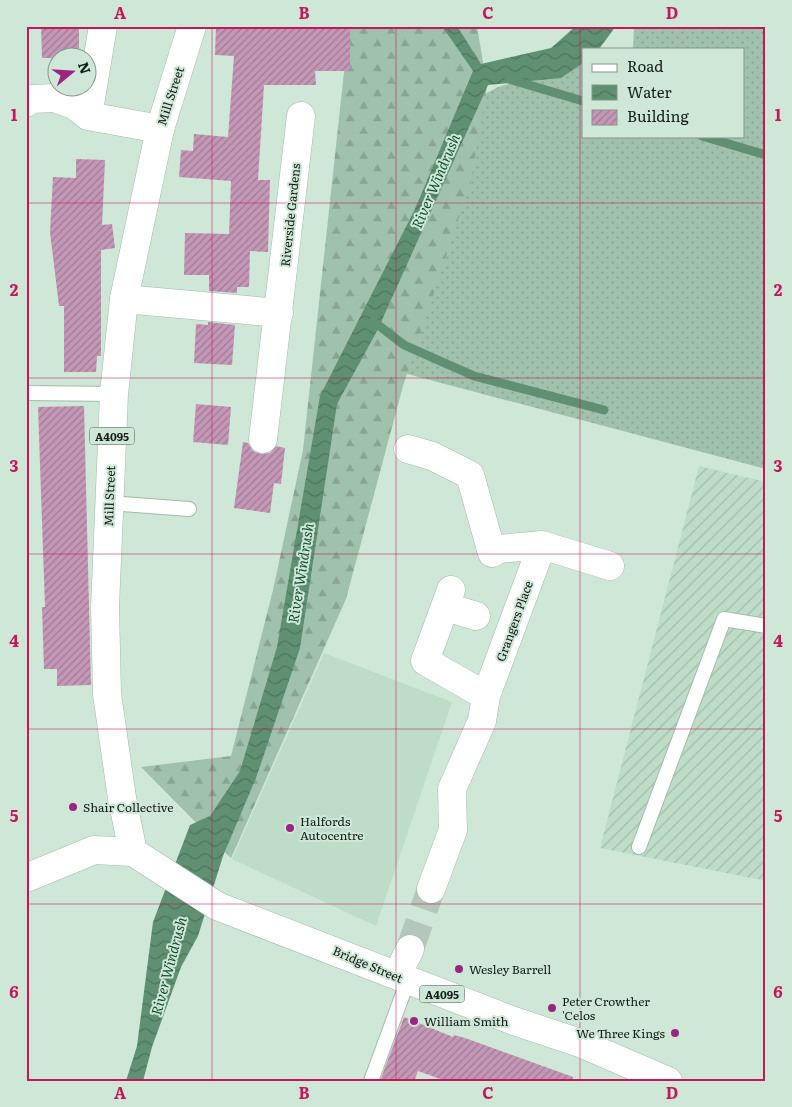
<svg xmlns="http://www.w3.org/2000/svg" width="792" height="1107" viewBox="0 0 792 1107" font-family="Literata,serif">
	<defs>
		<pattern id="industrial-furrows" width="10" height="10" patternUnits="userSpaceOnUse" patternTransform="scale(1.25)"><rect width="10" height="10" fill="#beddc8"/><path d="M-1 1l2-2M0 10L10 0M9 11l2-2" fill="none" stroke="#a2bdab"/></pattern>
		<pattern id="grass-dots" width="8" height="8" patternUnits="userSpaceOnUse" patternTransform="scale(1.25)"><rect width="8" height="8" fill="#a0c1ab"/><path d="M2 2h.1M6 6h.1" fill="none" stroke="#89a592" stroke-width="1.8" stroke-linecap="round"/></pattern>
		<pattern id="forest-firs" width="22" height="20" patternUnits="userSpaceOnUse" patternTransform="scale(1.25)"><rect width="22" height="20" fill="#a0c1ab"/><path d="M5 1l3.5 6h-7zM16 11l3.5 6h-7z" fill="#89a592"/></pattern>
		<pattern id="water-waves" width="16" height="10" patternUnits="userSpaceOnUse" patternTransform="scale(1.25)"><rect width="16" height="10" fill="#5f9072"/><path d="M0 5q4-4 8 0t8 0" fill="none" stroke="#4d755c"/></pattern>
		<pattern id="building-hatch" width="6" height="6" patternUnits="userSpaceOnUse" patternTransform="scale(1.25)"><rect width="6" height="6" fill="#c597b7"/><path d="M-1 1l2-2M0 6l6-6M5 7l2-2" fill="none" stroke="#9f7a94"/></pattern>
	</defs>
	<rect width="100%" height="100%" fill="#cfe7d7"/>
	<path fill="#beddc8" d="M324 653 452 702 376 926 232 859Z"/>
	<path fill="url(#industrial-furrows)" d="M699 466 766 482V881L600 848Z"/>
	<path fill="url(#grass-dots)" d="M634 26H766V469L385 368 459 108 498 87 583 63V136H743V49H633Z"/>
	<path fill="url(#forest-firs)" d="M349 26H477L487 86 471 181 403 386 346 599 231 858 141 767 231 756 273 590 303 450Z"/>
	<path fill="url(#water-waves)" d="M442 26H457L481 64 551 48 576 26H616L599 49H583V63L561 78 488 85 377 331 337 404 300 648 256 778 223 856 198 936 181 967 152 1047 143 1081H126L137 1046 153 922 190 825 210 816 240 771 277 647 320 396 415 209 473 71Z"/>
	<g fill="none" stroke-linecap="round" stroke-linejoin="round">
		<path stroke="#5f9072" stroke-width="9" d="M509 79 583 101
			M702 136 766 155
			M373 321 404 345 474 376 604 410"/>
	</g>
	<path fill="url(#building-hatch)" d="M41 26H79V58H42Z
		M216 26 350 28V71H315L316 85H264L258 180H270L268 252 250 251 249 287H237V293L209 291V275H184L185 233 229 234 231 181 179 177 181 150 193 151 194 134 228 137 234 56 215 55Z
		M76 159 105 160 102 225 112 224 115 248 101 250V356H97L96 372H64V306H59L50 232 53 177 76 178Z
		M208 322 235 325 232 365 194 363 196 324 208 325Z
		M196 404 231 407 228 445 193 442Z
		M84 406 91 685 57 686V669H44L42 607H45L38 407Z
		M243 442 248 443 253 451 261 454 270 453 276 446 285 448 281 484 274 483 270 513 234 508Z
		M404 1017 453 1037 454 1035 465 1038 573 1077 572 1081H446L418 1071 414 1081H380Z"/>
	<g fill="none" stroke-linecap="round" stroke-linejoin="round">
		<path stroke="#b3c8ba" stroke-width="28" stroke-dasharray="28 14" stroke-linecap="butt" d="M410 949 431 889"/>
		<defs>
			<path id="lane" d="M26 393 114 394
				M109 503 189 509
				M639 847 724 619 766 626
				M371 1081 408 980"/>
			<path id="street" d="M26 103 31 99 55 98 74 105 88 116 160 129
				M88 116 103 26
				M124 299 279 313
				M263 439 301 116
				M408 449 432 456 470 475 492 553 499 549 542 545 486 696 482 721 452 789 453 830 431 889
				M542 545 610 566
				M451 590 425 661 486 696
				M446 607 476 616
				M397 975 410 949"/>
			<path id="secondary" d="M26 878 94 850 133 852"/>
			<path id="primary" d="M192 26 160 129 124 299 114 394 105 607 107 694 122 798 133 852 217 906 514 1021 580 1043 668 1081"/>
		</defs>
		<use href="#lane" stroke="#a3baab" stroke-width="16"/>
		<use href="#street" stroke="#a3baab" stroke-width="29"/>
		<use href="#secondary" stroke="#a3baab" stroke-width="29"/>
		<use href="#primary" stroke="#a3baab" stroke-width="29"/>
		<use href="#lane" stroke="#fff" stroke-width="14"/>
		<use href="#street" stroke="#fff" stroke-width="28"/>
		<use href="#secondary" stroke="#fff" stroke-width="28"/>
		<use href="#primary" stroke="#fff" stroke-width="28"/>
	</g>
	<path fill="none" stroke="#c2185b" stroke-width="1" stroke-opacity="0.55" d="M212 26V1081M396 26V1081M580 26V1081M26 203H766M26 378H766M26 554H766M26 729H766M26 904H766"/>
	<g fill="#992581" stroke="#cfe7d7" stroke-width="2">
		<circle cx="73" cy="807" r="5"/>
		<circle cx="290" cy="828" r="5"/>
		<circle cx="459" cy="969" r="5"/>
		<circle cx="552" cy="1008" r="5"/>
		<circle cx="414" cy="1021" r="5"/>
		<circle cx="675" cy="1033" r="5"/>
	</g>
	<g text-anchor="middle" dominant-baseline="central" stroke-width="4" stroke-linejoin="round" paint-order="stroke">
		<g fill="#cfe7d7" stroke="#4b584f" stroke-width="1">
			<rect x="89.5" y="427.5" width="45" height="17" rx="4"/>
			<rect x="419.5" y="985.5" width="45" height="17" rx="4"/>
		</g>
		<g font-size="11" font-weight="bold" fill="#121b15">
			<text x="112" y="436">A4095</text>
			<text x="442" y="994">A4095</text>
		</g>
		<g font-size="12" fill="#121b15" stroke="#cfe7d7">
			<text transform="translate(170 96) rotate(-72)">Mill Street</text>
			<text transform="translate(290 215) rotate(-84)">Riverside Gardens</text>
			<text transform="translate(109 496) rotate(-88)">Mill Street</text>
			<text transform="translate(514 621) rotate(-70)">Grangers Place</text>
			<text transform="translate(368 964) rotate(23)">Bridge Street</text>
		</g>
		<g font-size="12" fill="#121b15" stroke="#cfe7d7" text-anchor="start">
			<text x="83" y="807">Shair Collective</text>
			<text x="300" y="821">Halfords<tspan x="300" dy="14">Autocentre</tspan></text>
			<text x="469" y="969">Wesley Barrell</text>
			<text x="562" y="1001">Peter Crowther<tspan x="562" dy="14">'Celos</tspan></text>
			<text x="424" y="1021">William Smith</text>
			<text x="665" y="1033" text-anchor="end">We Three Kings</text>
		</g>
		<g font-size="14" font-style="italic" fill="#124e2f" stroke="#cfe7d7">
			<text transform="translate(435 181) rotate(-67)">River Windrush</text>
			<text transform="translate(300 573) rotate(-81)">River Windrush</text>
			<text transform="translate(168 966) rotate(-75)">River Windrush</text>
		</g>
	</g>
	<rect width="792" height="1107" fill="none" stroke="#cfe7d7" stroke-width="55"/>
	<rect x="582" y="48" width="162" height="90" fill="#cfe7d7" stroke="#839589"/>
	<rect x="592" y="64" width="25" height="8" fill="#ffffff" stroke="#839589"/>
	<text x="627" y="72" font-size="15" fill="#121b15">Road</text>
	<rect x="592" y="85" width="25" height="15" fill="url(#water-waves)" stroke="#839589"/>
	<text x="627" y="98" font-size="15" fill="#121b15">Water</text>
	<rect x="592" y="110" width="25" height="15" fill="url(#building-hatch)" stroke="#839589"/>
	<text x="627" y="122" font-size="15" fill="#121b15">Building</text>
	<g transform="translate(72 72) rotate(72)"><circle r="24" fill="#cfe7d7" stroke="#839589"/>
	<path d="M0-4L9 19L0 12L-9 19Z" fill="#992581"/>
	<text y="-8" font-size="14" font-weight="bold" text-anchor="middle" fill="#121b15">N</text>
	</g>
	<rect x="28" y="28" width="736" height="1052" fill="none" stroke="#c2185b" stroke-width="2"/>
	<g font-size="16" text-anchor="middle" font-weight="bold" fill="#c2185b">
		<text x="120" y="19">A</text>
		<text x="304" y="19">B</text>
		<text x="488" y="19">C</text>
		<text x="672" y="19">D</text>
		<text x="14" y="121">1</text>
		<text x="778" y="121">1</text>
		<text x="14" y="296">2</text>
		<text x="778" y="296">2</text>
		<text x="14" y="472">3</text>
		<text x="778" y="472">3</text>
		<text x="14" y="647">4</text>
		<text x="778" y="647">4</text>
		<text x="14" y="822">5</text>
		<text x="778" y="822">5</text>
		<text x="14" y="998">6</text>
		<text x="778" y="998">6</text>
		<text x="120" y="1099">A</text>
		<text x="304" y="1099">B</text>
		<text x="488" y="1099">C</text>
		<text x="672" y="1099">D</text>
	</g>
</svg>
